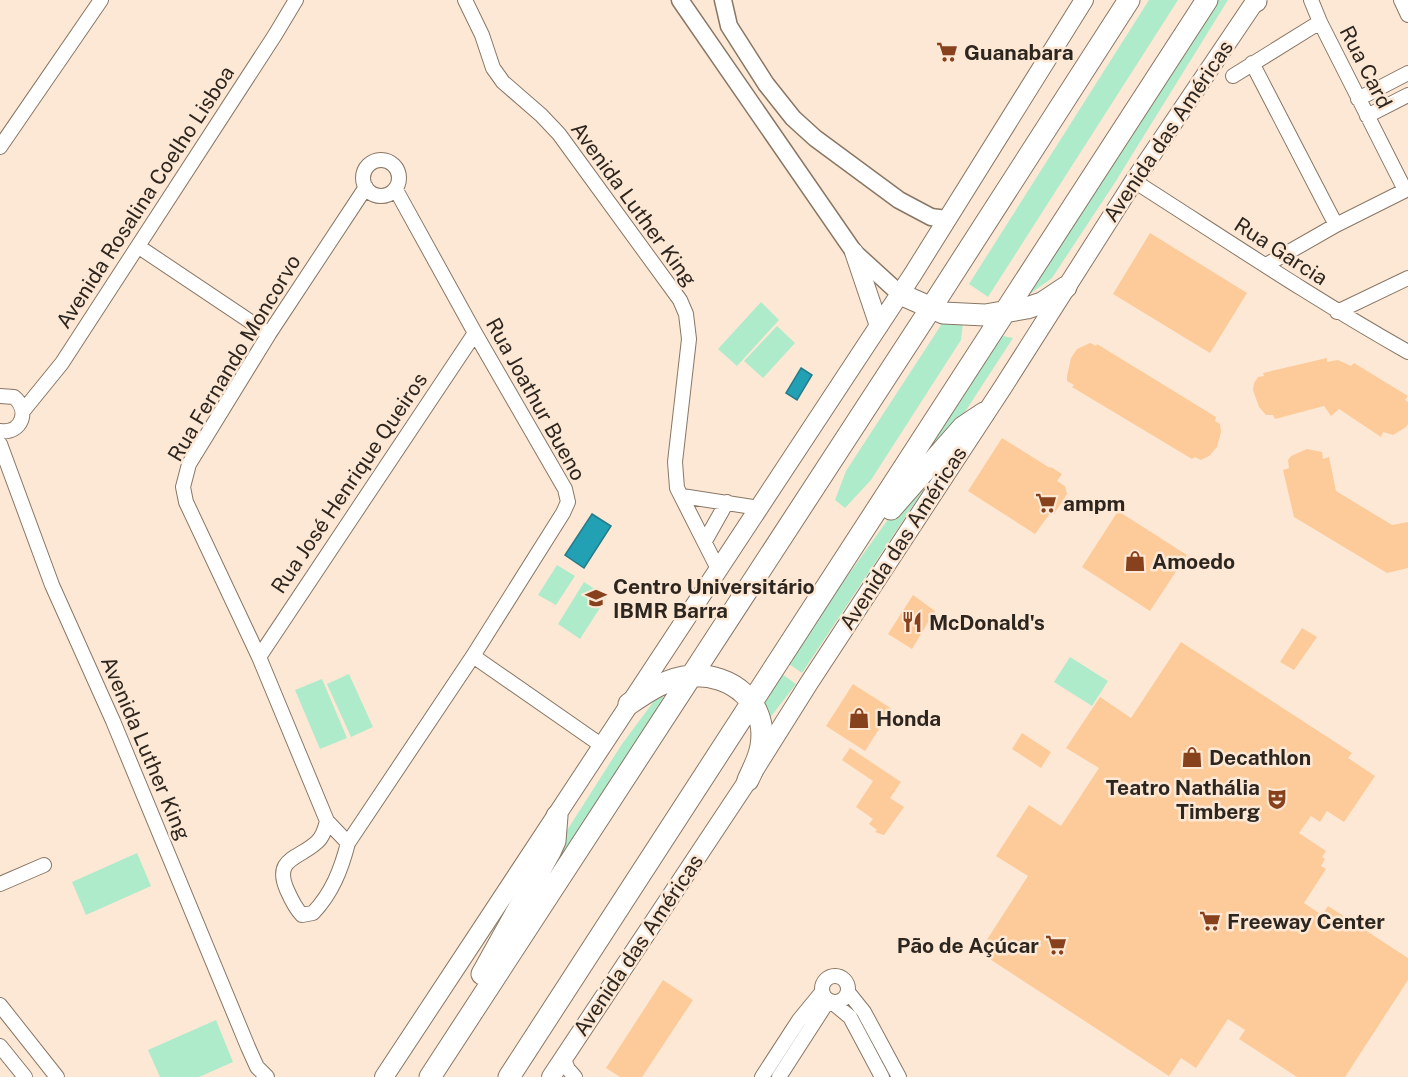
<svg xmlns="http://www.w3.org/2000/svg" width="1408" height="1077" viewBox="0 0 1408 1077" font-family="'Public Sans',sans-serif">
	<rect width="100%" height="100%" fill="#fde8d5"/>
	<path fill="#aeebca" d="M1149 0H1178L988 297 969 284Z
		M1213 0H1228L1114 184 1052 278 1020 301Z
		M761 302 779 320 737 366 718 349Z
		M943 322H963L961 340 871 480 845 508 835 500 846 471Z
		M777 326 795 343 763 378 744 361Z
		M998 335 1013 338 950 435 910 470Z
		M941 463 802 673 786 662 904 497Z
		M557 565 575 576 556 605 538 595Z
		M584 582 607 597 580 639 558 624Z
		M1070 657 1108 681 1092 706 1054 682Z
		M779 672 796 684 766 723 758 704Z
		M349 674 373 727 351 737 327 684Z
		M322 679 347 738 320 749 295 690Z
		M660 693 664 699 503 947 552 854 622 744Z
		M137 853 151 886 86 915 72 882Z
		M216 1020 233 1062 199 1077H160L148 1050Z"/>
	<path fill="#22a1b5" stroke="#257c88" stroke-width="1.5" d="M801 368 812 375 797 400 786 393Z
		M592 514 611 526 584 568 565 555Z"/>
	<path fill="#fccb99" d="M1150 233 1247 293 1210 353 1113 294Z
		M1090 343 1096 346 1097 344 1216 417 1215 421 1220 424 1221 432 1217 447 1209 456 1201 460 1195 457 1192 459 1072 387 1074 385 1067 381V376L1071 358 1077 349Z
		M1327 358V362L1338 360 1351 366 1354 363 1408 396 1405 400 1408 402V424L1406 427 1393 435 1383 432 1381 437 1339 409 1331 416 1324 406 1275 419 1273 415H1266L1259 407 1253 390 1254 383 1258 377 1264 376 1263 373Z
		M1002 438 1050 468 1051 467 1062 474 1057 481 1065 486 1067 494 1054 514 1051 512 1035 534 968 491Z
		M1307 449 1322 452 1323 459 1329 457 1336 491 1392 525 1408 522V568L1387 573 1294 517 1283 470 1289 468 1288 460 1291 456Z
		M1118 511 1187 555 1150 611 1082 567Z
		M913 595 935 611 912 649 888 634Z
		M1302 628 1317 637 1294 670 1280 662Z
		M1181 642 1352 753 1348 758 1375 776 1344 822 1327 811 1320 822 1311 816 1299 833 1326 851 1322 857 1325 859 1321 866 1326 869 1304 903 1322 915 1328 906 1408 958V980L1345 1077H1297L1239 1039 1245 1030 1228 1019 1196 1068 1181 1058 1169 1076 979 952 1028 876 996 856 1029 805 1061 826 1099 768 1066 748 1100 697 1131 718Z
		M853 684 892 709 865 751 826 726Z
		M1022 733 1051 752 1041 768 1012 749Z
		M850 748 901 782 890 798 904 807 884 835 875 832 877 830 869 824 873 819 856 807 873 781 842 760Z
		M663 980 693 1000 642 1077H620L606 1068Z"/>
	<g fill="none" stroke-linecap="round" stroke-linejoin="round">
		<defs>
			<path id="minor" d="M465 0 482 35 493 68 503 82 541 115 559 134 680 300 686 314 689 339 675 462 677 488 718 569
				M1311 0 1320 22
				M1401 0 1408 15
				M1252 63 1336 225
				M1233 76 1320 22 1405 190
				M1358 99 1408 73
				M1367 116 1408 95
				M0 147 101 0
				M363 178a18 18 0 1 1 36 0a18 18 0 1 1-36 0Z
				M1134 181C1225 239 1314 299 1408 352
				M139 247 269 334
				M1266 265 1336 225 1408 189
				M1337 312 1408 278
				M0 396 14 397C30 410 22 434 0 431
				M23 411 62 363 275 35 296 0
				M0 444 52 585 113 721 248 1047 257 1067 267 1077
				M682 496 759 508
				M705 541 727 502
				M473 656 601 745
				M259 657 475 333
				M327 821C325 829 323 837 317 842 299 859 273 858 287 890 291 899 295 908 302 915L313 913C332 893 341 870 348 843L473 656 563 513 568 502 565 489 475 333 396 190
				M348 843 327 821 259 657 186 502 183 487 189 464 269 334 366 187
				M0 884 44 865
				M822 989a13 13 0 1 1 26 0a13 13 0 1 1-26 0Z
				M848 992 864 1012 899 1077
				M833 1003 850 1017 882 1077
				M0 1005 57 1077
				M0 1046 25 1077
				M563 1058 568 1069 575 1077
				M762 1077 799 1020 822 992
				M779 1077 828 1001"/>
			<path id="tertiary" d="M680 0 854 252 900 294
				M723 0 729 26 766 84 793 118 815 138 899 200 931 217 946 219"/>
			<path id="secondary" d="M854 252 879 326
				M384 1077 913 274 1084 0
				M551 1077 748 780 809 683 1003 387 1134 181 1256 0"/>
			<path id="trunk" d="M1256 1V0
				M900 294 943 313 985 315 1027 308 1042 303 1066 287
				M891 509 963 427 984 413
				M629 704C648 691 667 678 691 676 732 673 768 703 761 746 759 758 753 769 748 780
				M482 974 550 852 555 841 557 816
				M430 1077 931 308 1129 0
				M509 1077C742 718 974 359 1207 0"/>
		</defs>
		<use href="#minor" stroke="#897765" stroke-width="16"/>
		<use href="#tertiary" stroke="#897765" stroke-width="19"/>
		<use href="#secondary" stroke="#897765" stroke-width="20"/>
		<use href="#trunk" stroke="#897765" stroke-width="23"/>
		<use href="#minor" stroke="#fff" stroke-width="14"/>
		<use href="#tertiary" stroke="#fff" stroke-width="16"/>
		<use href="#secondary" stroke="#fff" stroke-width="18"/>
		<use href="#trunk" stroke="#fff" stroke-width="21"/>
	</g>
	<defs>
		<symbol id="supermarket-bare" viewBox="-9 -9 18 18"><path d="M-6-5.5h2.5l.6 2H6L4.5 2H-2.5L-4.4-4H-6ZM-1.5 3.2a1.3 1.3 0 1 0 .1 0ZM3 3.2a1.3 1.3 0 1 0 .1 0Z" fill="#88411d" stroke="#fde8d5" stroke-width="2.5" paint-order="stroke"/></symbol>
		<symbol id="shop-bare" viewBox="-9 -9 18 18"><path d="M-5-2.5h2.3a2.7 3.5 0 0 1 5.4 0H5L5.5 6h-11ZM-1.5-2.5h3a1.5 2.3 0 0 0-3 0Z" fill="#88411d" stroke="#fde8d5" stroke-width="2.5" paint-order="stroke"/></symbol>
		<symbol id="university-bare" viewBox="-9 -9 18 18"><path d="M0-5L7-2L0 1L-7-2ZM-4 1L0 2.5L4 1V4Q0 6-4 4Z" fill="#88411d" stroke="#fde8d5" stroke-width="2.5" paint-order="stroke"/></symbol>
		<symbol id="restaurant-bare" viewBox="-9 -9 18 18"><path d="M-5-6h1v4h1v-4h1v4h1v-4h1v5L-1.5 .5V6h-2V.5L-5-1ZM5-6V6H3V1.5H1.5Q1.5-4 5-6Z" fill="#88411d" stroke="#fde8d5" stroke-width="2.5" paint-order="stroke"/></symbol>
		<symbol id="theatre-bare" viewBox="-9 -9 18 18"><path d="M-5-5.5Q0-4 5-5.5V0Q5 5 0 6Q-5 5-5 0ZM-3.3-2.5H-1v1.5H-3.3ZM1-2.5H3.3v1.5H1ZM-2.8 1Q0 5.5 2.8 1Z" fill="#88411d" stroke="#fde8d5" stroke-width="2.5" paint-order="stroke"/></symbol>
	</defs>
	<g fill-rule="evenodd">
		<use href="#supermarket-bare" x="932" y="37" width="30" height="30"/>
		<use href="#supermarket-bare" x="1031" y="488" width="30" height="30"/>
		<use href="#shop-bare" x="1120" y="546" width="30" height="30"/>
		<use href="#university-bare" x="581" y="583" width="30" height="30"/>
		<use href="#restaurant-bare" x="897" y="607" width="30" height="30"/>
		<use href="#shop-bare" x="844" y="703" width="30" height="30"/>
		<use href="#shop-bare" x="1177" y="742" width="30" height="30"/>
		<use href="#theatre-bare" x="1262" y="784" width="30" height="30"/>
		<use href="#supermarket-bare" x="1195" y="906" width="30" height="30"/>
		<use href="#supermarket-bare" x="1041" y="930" width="30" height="30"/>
	</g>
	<g text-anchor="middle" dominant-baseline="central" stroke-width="5" stroke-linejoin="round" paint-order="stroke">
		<g font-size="21" font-weight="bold" fill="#2d261f" stroke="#fde8d5" text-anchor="start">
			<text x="964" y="52">Guanabara</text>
			<text x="1063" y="503">ampm</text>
			<text x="1152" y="561">Amoedo</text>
			<text x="613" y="586">Centro Universitário<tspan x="613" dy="24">IBMR Barra</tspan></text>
			<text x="929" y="622">McDonald's</text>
			<text x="876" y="718">Honda</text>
			<text x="1209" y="757">Decathlon</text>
			<text x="1260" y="787" text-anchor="end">Teatro Nathália<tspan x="1260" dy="24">Timberg</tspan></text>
			<text x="1227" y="921">Freeway Center</text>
			<text x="1039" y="945" text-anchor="end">Pão de Açúcar</text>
		</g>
		<g font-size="21" fill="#2d261f" stroke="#fde8d5">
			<text transform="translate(1366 67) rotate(63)">Rua Card</text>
			<text transform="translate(1168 131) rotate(-56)">Avenida das Américas</text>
			<text transform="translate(145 197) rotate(-57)">Avenida Rosalina Coelho Lisboa</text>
			<text transform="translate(634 204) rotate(54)">Avenida Luther King</text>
			<text transform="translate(1281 251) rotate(33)">Rua Garcia</text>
			<text transform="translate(234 358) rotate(-59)">Rua Fernando Moncorvo</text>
			<text transform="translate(536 399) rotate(61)">Rua Joathur Bueno</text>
			<text transform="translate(349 483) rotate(-56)">Rua José Henrique Queiros</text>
			<text transform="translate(903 538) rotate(-57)">Avenida das Américas</text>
			<text transform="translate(146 748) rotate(67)">Avenida Luther King</text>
			<text transform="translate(638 945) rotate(-56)">Avenida das Américas</text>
		</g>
	</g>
</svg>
